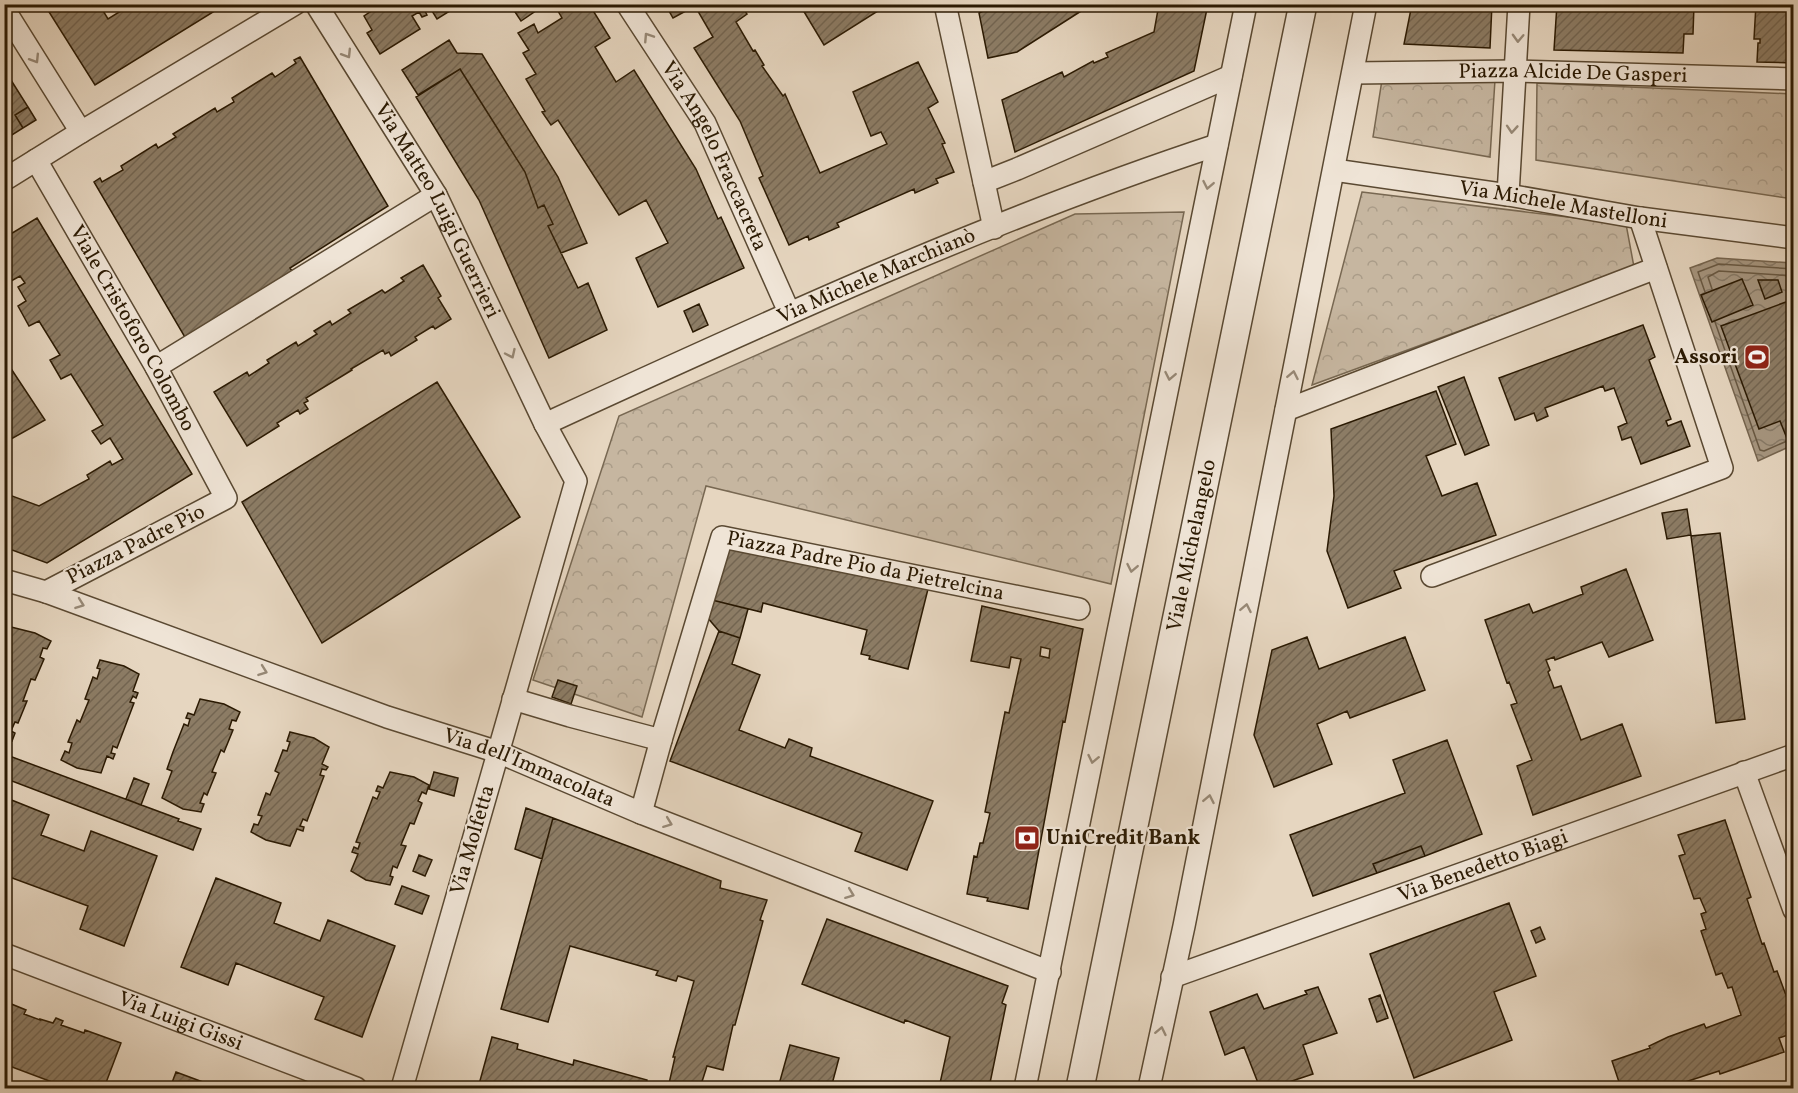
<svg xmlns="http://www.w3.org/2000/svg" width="1798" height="1093" viewBox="0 0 1798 1093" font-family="Vollkorn,serif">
	<defs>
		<pattern id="forest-crowns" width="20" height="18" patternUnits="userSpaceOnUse" patternTransform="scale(1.5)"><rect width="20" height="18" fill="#c6b6a0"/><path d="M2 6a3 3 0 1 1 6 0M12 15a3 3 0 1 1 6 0" fill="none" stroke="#aa9c88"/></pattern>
		<pattern id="water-waves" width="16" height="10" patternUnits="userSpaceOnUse" patternTransform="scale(1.5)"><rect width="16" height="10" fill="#a69680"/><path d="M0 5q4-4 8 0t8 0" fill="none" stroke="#877a67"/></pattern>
		<pattern id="building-hatch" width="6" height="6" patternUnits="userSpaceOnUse" patternTransform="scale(1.5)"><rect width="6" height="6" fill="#8c7c65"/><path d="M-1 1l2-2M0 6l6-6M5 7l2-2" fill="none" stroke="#736551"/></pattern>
	</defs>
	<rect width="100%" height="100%" fill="#e6d6c0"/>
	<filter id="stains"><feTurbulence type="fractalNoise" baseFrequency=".00333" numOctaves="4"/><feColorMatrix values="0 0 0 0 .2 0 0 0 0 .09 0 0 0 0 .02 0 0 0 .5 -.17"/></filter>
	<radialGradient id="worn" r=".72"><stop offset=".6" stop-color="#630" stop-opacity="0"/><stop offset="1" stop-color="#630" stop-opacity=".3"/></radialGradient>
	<path fill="url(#forest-crowns)" stroke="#786852" stroke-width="1.5" d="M1382 80H1495L1490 157 1373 137Z
		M1537 83 1793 94V199L1536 160Z
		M1362 192 1626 224 1634 267 1312 385Z
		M1184 212 1111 584 706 486 642 717 533 680 619 416 1075 214Z"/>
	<path fill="url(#water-waves)" stroke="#75644e" stroke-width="1.5" d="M1717 258 1793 263V445L1758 461 1690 268Z"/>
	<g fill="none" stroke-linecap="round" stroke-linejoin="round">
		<path stroke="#685842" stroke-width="1.5" d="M1712 289 1708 277 1719 271 1794 276
			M1705 292 1698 272 1719 264 1794 269
			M1715 322 1760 450 1764 451 1787 441"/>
	</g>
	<path fill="url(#building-hatch)" stroke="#2b1a03" stroke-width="1.5" fill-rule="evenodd" d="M44 4H99L108 19 132 4H226L95 85Z
		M382 4H461L437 19 429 6 424 9 427 15 422 17 419 12 412 16 420 29 380 54 367 33 372 30 364 16Z
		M514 4H537L540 8 521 21 511 6Z
		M568 4H589L610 38 595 47 616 82 634 70 696 169 718 219 721 217 744 268 658 307 636 258 668 243 646 200 619 215 558 120 551 125 542 112 545 111 526 79 536 74 523 53 529 50 518 33 534 24 538 33 562 18 558 11Z
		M665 4H743L741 5 747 14 736 22 753 51 755 50 764 65 762 66 783 96 785 94 820 173 887 144 881 132 871 136 853 92 918 62 938 102 928 108 945 143 942 144 954 172 936 179 938 183 915 193 914 189 837 223 839 227 809 240 808 236 789 245 759 178 763 176 740 121 694 48 713 37 695 6 673 18Z
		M801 4H889L824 45 800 5Z
		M998 4H1087L1089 6 1017 52 988 58 979 13Z
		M1159 4H1208L1194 71 1015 152 1002 100 1062 72 1064 77 1093 61 1094 63 1108 57 1106 53 1154 32Z
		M1412 4H1492L1490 48 1404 44Z
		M1557 4 1694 5 1693 34H1684L1683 53 1554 50Z
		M1756 4H1794V63L1757 62 1758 43H1760V39H1754Z
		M449 40 457 53 482 54 558 177 587 243 561 253 548 226 553 224 544 205 538 208 525 172 460 69 418 95 402 70Z
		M300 57 388 206 290 268 294 274 186 339 94 182 100 178 102 182 123 170 121 166 156 144 158 148 176 137 173 134 215 108 217 112 234 102 232 98 272 73 275 77 296 63 294 60Z
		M4 69 28 107 15 115 23 128 4 140Z
		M460 69 525 172 538 208 544 205 553 224 548 226 578 288 588 283 607 330 549 358 479 200 416 97Z
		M28 107 36 120 23 128 15 115Z
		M37 218 192 474 47 563 4 547V493L39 506 89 479 87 475 110 461 112 465 123 459 110 438 101 444 92 431 103 425 71 374 61 379 50 360 60 355 39 321 29 326 18 306 26 301 18 287 25 283 20 276 4 285V238Z
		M423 265 441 296 438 298 451 319 435 329 433 326 415 337 417 340 391 356 389 352 385 354 383 350 351 369 352 370 306 398 308 401 304 403 308 409 300 414 298 410 277 423 279 426 247 446 214 392 247 372 249 376 269 363 267 360 296 342 298 346 317 334 314 331 330 321 332 325 351 313 348 310 382 290 385 293 404 281 401 278Z
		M1742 279 1753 305 1712 322 1701 295Z
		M1758 280H1778L1782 292 1765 299Z
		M1794 299V444L1790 446 1780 421 1759 429 1721 326Z
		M699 304 708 325 693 332 684 311Z
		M1643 325 1655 357 1649 360 1671 419 1666 421 1668 426 1681 421 1690 446 1641 464 1631 437 1622 440 1618 427 1627 423 1614 388 1605 391 1603 386 1545 408 1548 416 1537 421 1534 413 1515 420 1499 378Z
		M4 358 45 420 4 443Z
		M1464 377 1489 445 1465 455 1438 387Z
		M437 382 520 517 322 643 242 502Z
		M1436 391 1456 444 1426 456 1442 496 1477 483 1496 535 1394 571 1401 588 1348 608 1327 551 1334 496 1331 429Z
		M1687 509 1691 535 1667 539 1662 513Z
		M1720 533 1745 719 1716 723 1691 536Z
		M755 545 928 589 908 669 869 659 870 656 861 654 867 630 763 603 761 612 712 600 725 547 753 554Z
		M1626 569 1653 640 1609 657 1602 642 1555 660 1554 657 1546 660 1550 670 1548 672 1554 688 1561 686 1581 740 1622 724 1641 776 1533 815 1517 766 1532 760 1511 705 1517 703 1509 682 1507 683 1485 620 1529 604 1533 613 1583 594 1581 587Z
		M712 600 748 609 740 638 719 631 707 617Z
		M982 606 1083 629 1065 722 1063 721 1028 909 987 901 988 898 967 894 974 856 977 857 980 843H983L990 813 985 812 1005 712 1009 713 1021 659 1011 657 1009 668 971 661ZM1041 647 1050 649 1049 658 1040 656Z
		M11 627 35 633 51 641 47 649 43 648 40 657 44 659 35 680 31 679 23 701H27L18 723 15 722 11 731 15 733 12 741 4 739V644Z
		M719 631 740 638 732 664 760 675 739 730 785 748 789 739 812 748 810 756 933 801 907 870 855 851 862 833 670 761Z
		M1307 637 1319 669 1405 637 1425 690 1350 718 1347 711 1317 724 1332 764 1274 787 1254 735 1272 650Z
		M100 660 124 666 139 674 133 691 138 693 136 698 133 696 130 702 134 703 123 732 117 748 113 746 111 753 115 754 113 759 107 756 101 773 77 768 61 760 65 751 69 753 72 743 68 742 77 720 80 722 89 700 85 699 93 677 97 679 100 669 97 668Z
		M558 680 577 686 571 704 552 697Z
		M200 699 224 704 240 712 236 721 232 720 229 729 233 730 224 752 221 750 212 772 216 773 207 795 204 793 200 803 204 804 201 812 183 809 162 798 172 771 167 769 173 752 184 724 188 726 190 719 186 718 188 713 194 715Z
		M290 732 314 738 329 747 322 764 328 767 326 770 322 769 320 775 324 776 307 821 303 819 300 826 304 827 303 831 297 829 290 846 266 840 251 832 254 824 258 825 262 816 258 815 266 793 270 795 279 773 275 771 283 750 287 751 290 742 287 741Z
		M1447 740 1482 834 1425 856 1421 846 1373 864 1377 873 1313 896 1290 835 1405 793 1393 760Z
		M4 754 179 819 178 821 201 829 193 850 4 778Z
		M390 772 414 777 429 785 426 794 422 792 418 801 422 803 414 824 410 823 401 845 406 846 397 868 393 866 390 876 393 877 390 885 366 880 351 871 358 854 352 852 354 847 358 849 360 843 356 842 373 797 377 799 380 792 376 791 378 786 383 788Z
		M434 772 458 778 454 796 429 789Z
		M134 778 149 784 141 805 126 799Z
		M4 797 49 815 41 835 84 851 91 831 157 856 124 946 80 929 88 906 4 875Z
		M526 808 553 818 542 859 515 849Z
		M553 818 721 881 720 888 767 900 760 920 763 921 735 1025H733L723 1070 707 1066 700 1088H668L675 1057H673L694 981 678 976 676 981 656 975 658 971 570 946 548 1022 501 1009Z
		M1725 820 1751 897 1747 899 1762 944 1764 943 1774 972 1777 971 1794 1017V1033L1779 1038 1784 1052 1720 1074 1719 1071 1679 1084 1680 1088H1621L1612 1061 1650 1048 1649 1046 1668 1037 1704 1024 1706 1028 1741 1015 1732 987 1728 988 1722 973 1716 975 1701 931 1706 929 1701 914 1706 912 1700 898 1694 899 1679 856 1685 854 1678 835Z
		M1421 846 1425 856 1377 873 1373 864Z
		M419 855 432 860 425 876 413 871Z
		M216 878 281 903 274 923 320 941 328 920 395 946 362 1037 315 1019 324 997 236 963 228 985 181 967Z
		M402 886 429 896 422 914 395 904Z
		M1509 903 1536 976 1494 992 1512 1040 1414 1078 1370 954Z
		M827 919 1008 986 1002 1003 1006 1005 989 1088H939L950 1037 905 1020 904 1023 802 984Z
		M1540 927 1545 939 1536 943 1531 931Z
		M1318 987 1337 1033 1303 1045 1313 1074 1286 1083 1287 1086 1281 1088H1260L1244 1047 1225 1055 1210 1012 1257 994 1264 1009 1307 994 1305 991Z
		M1380 995 1388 1018 1377 1022 1369 999Z
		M4 1001 26 1010 24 1014 40 1020V1019L53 1023 56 1018 63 1021 61 1025 84 1033 85 1030 121 1043 104 1088H68L4 1064Z
		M492 1037 518 1044 517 1049 573 1065 574 1060 647 1080 646 1085 658 1088H478Z
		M790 1045 839 1058 831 1088H778Z
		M176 1072 219 1088H170Z"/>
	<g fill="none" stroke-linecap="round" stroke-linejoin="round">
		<defs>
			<g id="minor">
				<path id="s1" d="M316 4 436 195 545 424 576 481 402 1088"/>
				<path id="s2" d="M627 4 705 123 789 312"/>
				<path d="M945 4 994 228"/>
				<path d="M4 9 81 132"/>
				<path id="s3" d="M1353 73 1516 71 1794 79"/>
				<path id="s4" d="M36 160 156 367 226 498 46 592"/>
				<path id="s5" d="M1334 170 1508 195 1640 218 1794 238"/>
				<path d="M4 180 81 132 295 4"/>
				<path d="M984 182 1017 169 1231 76"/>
				<path d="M1508 195 1519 4"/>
				<path d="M156 367 436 195"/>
				<path d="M1286 410 1656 268"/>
				<path id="s6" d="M545 424C765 323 986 221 1217 145"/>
				<path d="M1432 576 1722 468 1640 218"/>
				<path id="s7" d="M4 580 46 592 387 717 498 752 641 813 1050 972"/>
				<path d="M513 699 570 716 661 740"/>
				<path d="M1744 772 1794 910"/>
				<path id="s8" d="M641 813 661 740 722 537 1079 609"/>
				<path id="s9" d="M4 954 356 1088"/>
				<path id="s10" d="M1172 977 1794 755"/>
				<path d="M1025 1088 1246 4"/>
				<path d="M1149 1088 1184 926 1366 4"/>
			</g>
			<g id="tertiary">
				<path id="s11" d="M1080 1088 1303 4"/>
			</g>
		</defs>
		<use href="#minor" stroke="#5a4932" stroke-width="24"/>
		<use href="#tertiary" stroke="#5a4932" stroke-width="30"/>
		<use href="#minor" stroke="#efe4d6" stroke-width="21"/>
		<use href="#tertiary" stroke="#efe4d6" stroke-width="27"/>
	</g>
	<defs><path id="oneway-chevron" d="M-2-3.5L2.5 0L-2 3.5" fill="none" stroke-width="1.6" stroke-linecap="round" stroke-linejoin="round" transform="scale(1.5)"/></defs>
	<g stroke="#978977">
		<use href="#oneway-chevron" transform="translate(648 37) rotate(-123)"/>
		<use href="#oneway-chevron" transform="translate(1518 38) rotate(92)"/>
		<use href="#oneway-chevron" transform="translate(347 54) rotate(58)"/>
		<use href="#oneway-chevron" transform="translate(35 59) rotate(58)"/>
		<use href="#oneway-chevron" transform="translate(1512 129) rotate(94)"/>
		<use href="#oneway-chevron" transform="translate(1208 185) rotate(101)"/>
		<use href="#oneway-chevron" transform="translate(511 354) rotate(65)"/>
		<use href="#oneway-chevron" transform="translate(1293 375) rotate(-79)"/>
		<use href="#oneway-chevron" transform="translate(1170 376) rotate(101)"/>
		<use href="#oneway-chevron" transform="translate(1132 568) rotate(101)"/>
		<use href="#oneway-chevron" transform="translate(80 604) rotate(20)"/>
		<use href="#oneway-chevron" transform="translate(1246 608) rotate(-79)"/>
		<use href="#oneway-chevron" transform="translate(263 671) rotate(20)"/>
		<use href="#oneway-chevron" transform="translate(1093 759) rotate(102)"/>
		<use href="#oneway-chevron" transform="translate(1209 799) rotate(-79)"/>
		<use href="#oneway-chevron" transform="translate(668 823) rotate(21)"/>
		<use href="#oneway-chevron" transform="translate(850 894) rotate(21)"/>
		<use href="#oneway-chevron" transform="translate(1161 1031) rotate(-78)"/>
	</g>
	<defs>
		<symbol id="stadium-square" viewBox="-11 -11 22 22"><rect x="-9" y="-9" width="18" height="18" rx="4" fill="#8f2418" stroke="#efe4d6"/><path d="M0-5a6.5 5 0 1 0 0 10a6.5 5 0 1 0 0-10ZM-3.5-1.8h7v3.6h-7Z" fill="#fff"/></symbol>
		<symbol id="bank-square" viewBox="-11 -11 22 22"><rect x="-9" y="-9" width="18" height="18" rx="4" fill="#8f2418" stroke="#efe4d6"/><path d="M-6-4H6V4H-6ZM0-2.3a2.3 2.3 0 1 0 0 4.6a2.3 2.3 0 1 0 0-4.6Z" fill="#fff"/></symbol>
	</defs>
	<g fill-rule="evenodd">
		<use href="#stadium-square" x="1742" y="342" width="30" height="30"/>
		<use href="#bank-square" x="1012" y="823" width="30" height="30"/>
	</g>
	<g text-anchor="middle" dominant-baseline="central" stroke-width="4.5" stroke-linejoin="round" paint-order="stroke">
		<g font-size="21" fill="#2b1a03" stroke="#efe4d6">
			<text stroke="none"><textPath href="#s3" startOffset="220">Piazza Alcide De Gasperi</textPath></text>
			<text stroke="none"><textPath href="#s2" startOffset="176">Via Angelo Fraccacreta</textPath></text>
			<text stroke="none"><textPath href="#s5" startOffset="232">Via Michele Mastelloni</textPath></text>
			<text stroke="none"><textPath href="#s1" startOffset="240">Via Matteo Luigi Guerrieri</textPath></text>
			<text stroke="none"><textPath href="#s6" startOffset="363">Via Michele Marchianò</textPath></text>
			<text stroke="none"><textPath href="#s4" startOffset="194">Viale Cristoforo Colombo</textPath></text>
			<text transform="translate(136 545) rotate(-27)">Piazza Padre Pio</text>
			<text stroke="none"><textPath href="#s11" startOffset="554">Viale Michelangelo</textPath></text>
			<text stroke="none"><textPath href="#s8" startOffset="434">Piazza Padre Pio da Pietrelcina</textPath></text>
			<text stroke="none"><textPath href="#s7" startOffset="558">Via dell'Immacolata</textPath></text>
			<text transform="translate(473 840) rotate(-74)">Via Molfetta</text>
			<text stroke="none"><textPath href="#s10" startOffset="330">Via Benedetto Biagi</textPath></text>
			<text stroke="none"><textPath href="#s9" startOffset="189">Via Luigi Gissi</textPath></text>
		</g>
		<g font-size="21" font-weight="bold" fill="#2b1a03" stroke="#efe4d6" text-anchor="end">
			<text x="1738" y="357">Assori</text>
			<text x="1046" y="838" text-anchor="start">UniCredit Bank</text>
		</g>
	</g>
	<rect width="1798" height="1093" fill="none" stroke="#e6d6c0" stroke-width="24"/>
	<rect x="6" y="6" width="1786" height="1081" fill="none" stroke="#2b1a03" stroke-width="3"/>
	<rect x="12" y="12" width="1774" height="1069" fill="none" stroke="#2b1a03" stroke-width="1.5"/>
	<rect width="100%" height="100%" filter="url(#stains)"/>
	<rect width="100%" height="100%" fill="url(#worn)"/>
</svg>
